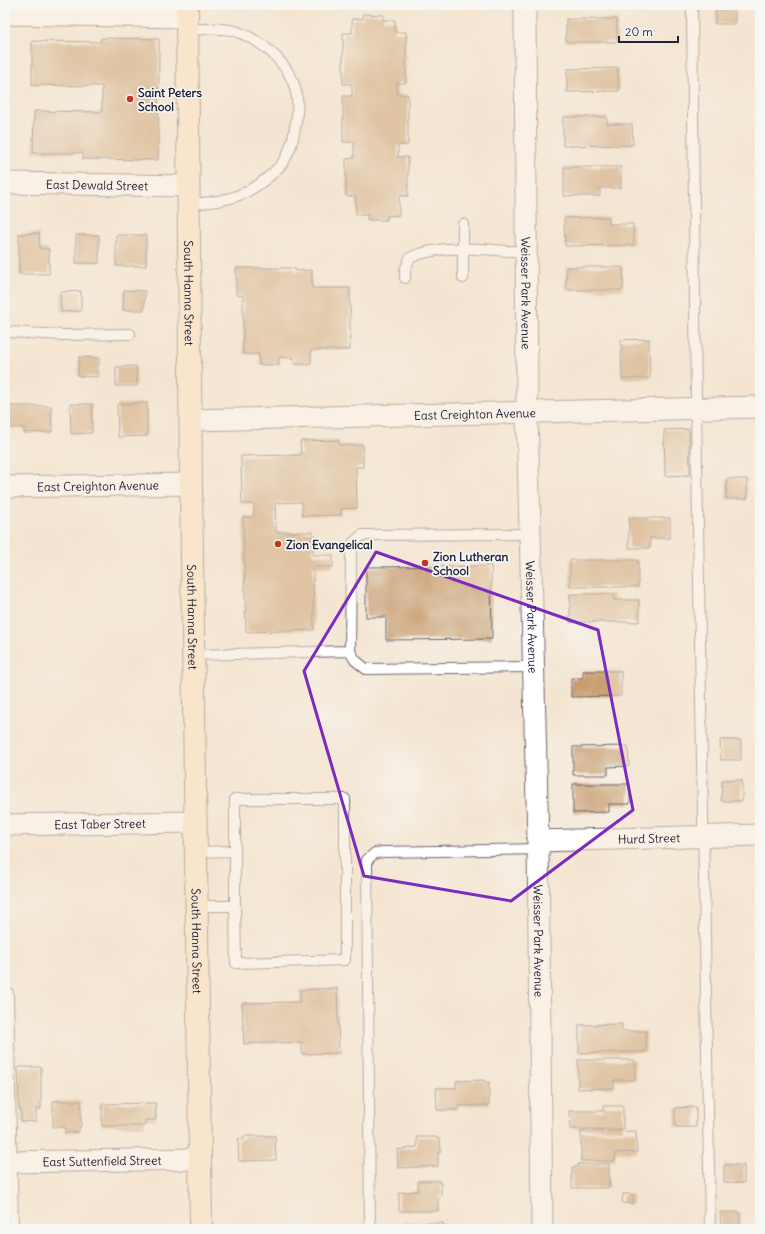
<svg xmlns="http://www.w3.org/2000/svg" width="765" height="1234" viewBox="0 0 765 1234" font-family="Delius,sans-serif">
	<rect width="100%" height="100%" fill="#f6f6f2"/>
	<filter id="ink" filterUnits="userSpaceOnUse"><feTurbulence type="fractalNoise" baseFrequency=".025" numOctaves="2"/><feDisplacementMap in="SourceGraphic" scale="8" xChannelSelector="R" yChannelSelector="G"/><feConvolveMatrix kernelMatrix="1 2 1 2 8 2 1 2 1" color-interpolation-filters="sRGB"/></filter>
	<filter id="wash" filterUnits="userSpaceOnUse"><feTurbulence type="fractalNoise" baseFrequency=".012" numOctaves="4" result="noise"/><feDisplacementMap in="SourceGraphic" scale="16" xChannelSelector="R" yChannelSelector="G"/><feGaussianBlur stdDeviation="0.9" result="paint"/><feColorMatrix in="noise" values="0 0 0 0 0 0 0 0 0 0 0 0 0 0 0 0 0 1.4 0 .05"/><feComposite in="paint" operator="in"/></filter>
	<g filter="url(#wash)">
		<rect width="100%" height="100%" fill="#f4e5d2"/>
		<g id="blocks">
			<path fill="#c89c6e" d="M716 9 735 10V24H715Z
				M363 14 384 15 383 20H395V32H406V83H397V94L408 95V145H398V157H408V196H399V215L387 216V220H367L368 215H356V196H346V159L354 158V142H343V96H352V84H343V33H352V19H363Z
				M566 19H617V42H566Z
				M101 38 159 39 158 160 83 159V153H33L34 111 102 112V86L32 85V41L101 42Z
				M618 68 619 91 567 92V69Z
				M563 117H607V124H632L633 145 563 146Z
				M564 167H621V188H600V196H564Z
				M609 217V224H633L634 245 565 246 564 218Z
				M39 233 40 249H49V274H19V234Z
				M76 235H99V263H76Z
				M116 235H146V266H116Z
				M566 267H623V290H566Z
				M236 268H295V271L312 270V288H350V350H311V364H294V358L279 357V365H259V354H243V295H236Z
				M124 290 145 291 144 310H123Z
				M81 291V311L61 312 60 292Z
				M649 339 650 378 622 379 621 340Z
				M79 357 99 358 98 377 78 376Z
				M136 366 137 386H116V367Z
				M147 403V436L118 437 117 404Z
				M70 404H92V433L71 434Z
				M7 406H51L52 432 24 433V428H7Z
				M689 429 690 475 665 476 664 430Z
				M339 440V445H363V467H356L357 508 341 509V515L302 516V502L275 503 276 532H313V555H333V567H313L314 630 246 632 243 517H254V504H242L241 456 301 455 300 441Z
				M727 479H747V499H726Z
				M629 518H670V538H650V548H629Z
				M570 560H638V587H570Z
				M491 566 492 639 386 640V617H366V567Z
				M570 594H614V600H639V622H570Z
				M583 671H621V696L571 697V678H583Z
				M720 740H741V760H721Z
				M628 746 629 766 608 767V775H573V747Z
				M722 780H742V801H721Z
				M573 784H630V804H609V812L573 813Z
				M337 988 339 1053 302 1054V1042L244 1044 242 1003 300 1002V990Z
				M622 1024V1031H646V1052L579 1053V1025Z
				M578 1060H635V1080H614V1088L578 1089Z
				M18 1067H41V1109H36V1121L21 1122V1109H19Z
				M484 1080V1082H489V1105L458 1106V1110H437L436 1088H456V1081Z
				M53 1101H81V1127H79V1132L65 1133V1127H53Z
				M156 1103V1120H145V1126H102V1104Z
				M603 1106H623V1129H570L569 1111H603Z
				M696 1107V1127H675V1108Z
				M636 1131 637 1152 615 1153V1161H581V1132Z
				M244 1136H275L276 1160 239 1161 238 1139H244Z
				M417 1137H437V1139H440L441 1152H438V1166L398 1168 397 1150 417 1147Z
				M578 1164H609V1188H572V1167H578Z
				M724 1165H744V1183L724 1182Z
				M418 1181H439V1183H441V1196H438V1211H399V1193L418 1191Z
				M623 1194H633V1204L622 1203Z
				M720 1212H740V1229H721Z
				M404 1223H443V1229H399V1226L404 1225Z"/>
		</g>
	</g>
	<g filter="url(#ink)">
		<use href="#blocks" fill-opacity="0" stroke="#6c6670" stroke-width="1"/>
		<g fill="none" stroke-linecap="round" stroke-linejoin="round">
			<defs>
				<path id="lane" d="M692 5 696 408 710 1229
					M187 30C204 29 222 27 238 32 265 42 294 68 297 98 298 108 297 118 295 128 293 140 288 158 279 167 251 196 227 202 189 204
					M405 278V270L410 258C441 242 492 251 527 252
					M463 278V224
					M5 330 8 332 63 335 130 334
					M530 534 362 535 354 542 351 552 350 651 355 660 366 669 533 667
					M193 655 350 651
					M196 852 235 851
					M196 906H235V799H345V960L236 963 235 906
					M8 993 13 1229
					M370 1229 367 860 375 853 384 852 538 849"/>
				<g id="street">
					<path id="s1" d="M525 5 527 413 538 841 542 1229"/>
					<path d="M5 14 187 17"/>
					<path id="s2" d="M5 183 188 186"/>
					<path id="s3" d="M191 420 760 407"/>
					<path id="s4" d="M5 487 191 484"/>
					<path id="s5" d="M5 825 195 822"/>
					<path id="s6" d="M538 841 760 835"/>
					<path id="s7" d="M5 1162 199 1159"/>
				</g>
				<g id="secondary">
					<path id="s8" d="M187 5 191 484 201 1229"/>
				</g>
			</defs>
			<use href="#lane" stroke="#6c6670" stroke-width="12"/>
			<use href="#street" stroke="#6c6670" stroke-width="23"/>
			<use href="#secondary" stroke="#6c6670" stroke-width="24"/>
			<use href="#lane" stroke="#fff" stroke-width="10"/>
			<use href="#street" stroke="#fff" stroke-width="21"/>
			<use href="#secondary" stroke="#fde5c5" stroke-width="22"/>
		</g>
	</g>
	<path d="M0 0H765V1234H0ZM376 552 598 630 633 810 511 901 364 876 304 671Z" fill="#f4e5d2" fill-opacity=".55" fill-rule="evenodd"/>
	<path fill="none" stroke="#7b2cbf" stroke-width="3" stroke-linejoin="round" d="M376 552 598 630 633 810 511 901 364 876 304 671Z"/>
	<g fill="#c8321e" stroke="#f6f6f2" stroke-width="1.5">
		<circle cx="130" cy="99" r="4"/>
		<circle cx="278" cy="544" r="4"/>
		<circle cx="425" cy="563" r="4"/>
	</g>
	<g text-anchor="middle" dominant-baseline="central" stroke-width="3.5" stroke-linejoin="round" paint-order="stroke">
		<g font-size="12" font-weight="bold" fill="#22223b" stroke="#f6f6f2" text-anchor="start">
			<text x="138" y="92">Saint Peters<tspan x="138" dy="14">School</tspan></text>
			<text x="286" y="544">Zion Evangelical</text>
			<text x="433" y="556">Zion Lutheran<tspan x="433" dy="14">School</tspan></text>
		</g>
		<g font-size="12" fill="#22223b" stroke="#f6f6f2">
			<text stroke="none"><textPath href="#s2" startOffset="92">East Dewald Street</textPath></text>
			<text stroke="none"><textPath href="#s8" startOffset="288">South Hanna Street</textPath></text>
			<text stroke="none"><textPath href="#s1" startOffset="288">Weisser Park Avenue</textPath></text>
			<text stroke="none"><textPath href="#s3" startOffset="284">East Creighton Avenue</textPath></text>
			<text stroke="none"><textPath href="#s4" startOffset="93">East Creighton Avenue</textPath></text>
			<text stroke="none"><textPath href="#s8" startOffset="612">South Hanna Street</textPath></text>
			<text stroke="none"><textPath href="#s1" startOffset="612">Weisser Park Avenue</textPath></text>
			<text stroke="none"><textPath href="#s5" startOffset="95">East Taber Street</textPath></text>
			<text stroke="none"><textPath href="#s6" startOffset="111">Hurd Street</textPath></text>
			<text stroke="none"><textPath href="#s8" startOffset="936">South Hanna Street</textPath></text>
			<text stroke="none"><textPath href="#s1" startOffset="936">Weisser Park Avenue</textPath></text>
			<text stroke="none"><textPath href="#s7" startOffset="97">East Suttenfield Street</textPath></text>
		</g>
	</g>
	<rect width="765" height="1234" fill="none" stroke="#f6f6f2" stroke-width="20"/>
	<path d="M619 36v6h59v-6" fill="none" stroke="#22223b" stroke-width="2"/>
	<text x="625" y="36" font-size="12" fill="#22223b" stroke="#f6f6f2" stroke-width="3" paint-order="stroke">20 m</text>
</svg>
